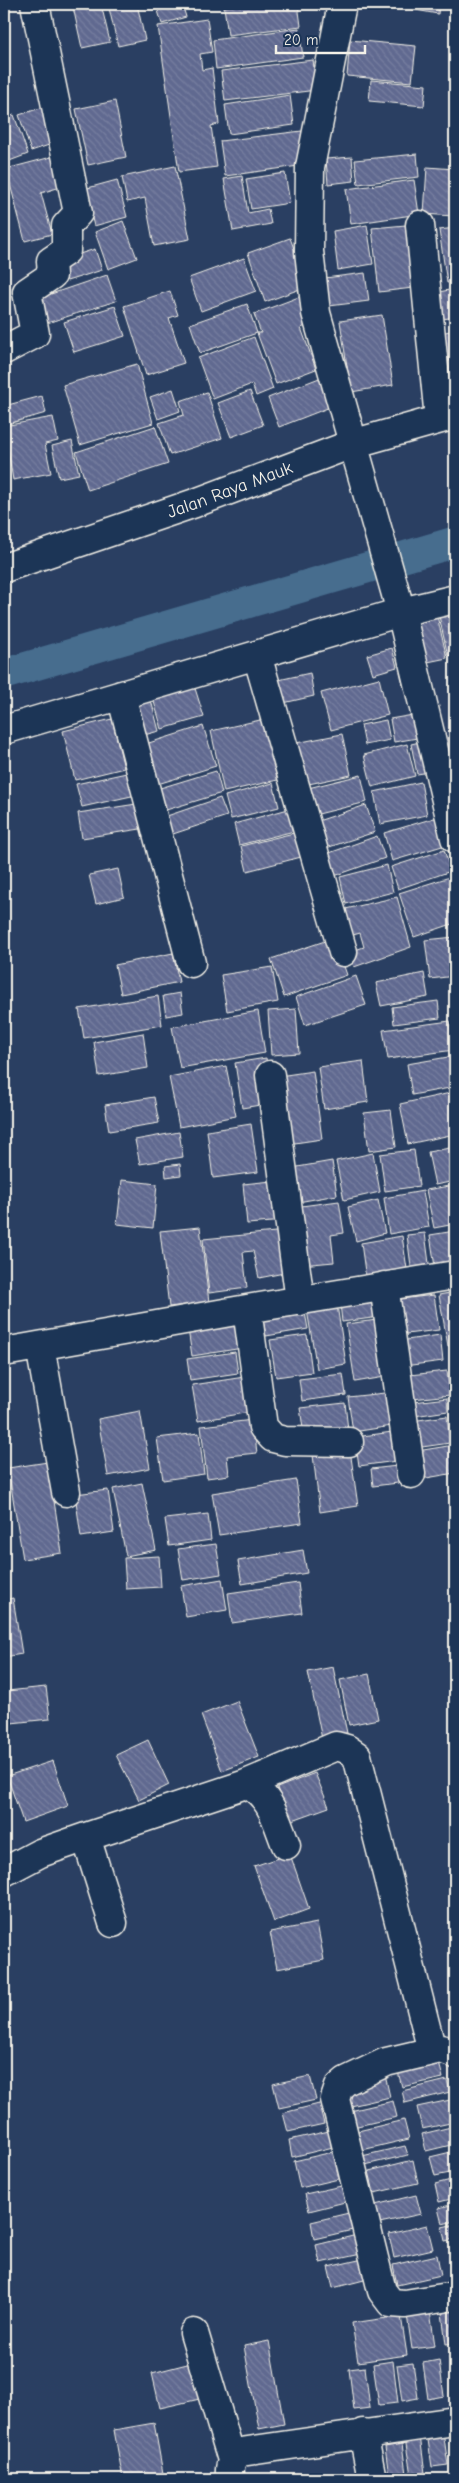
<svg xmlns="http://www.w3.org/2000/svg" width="459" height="2483" viewBox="0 0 459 2483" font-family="'Comic Neue',sans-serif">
	<defs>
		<pattern id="building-back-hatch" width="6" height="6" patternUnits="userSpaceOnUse" patternTransform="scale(1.25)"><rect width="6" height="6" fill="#606990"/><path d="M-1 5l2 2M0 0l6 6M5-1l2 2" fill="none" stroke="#777fa0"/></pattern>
	</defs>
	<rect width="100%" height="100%" fill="#2a3f62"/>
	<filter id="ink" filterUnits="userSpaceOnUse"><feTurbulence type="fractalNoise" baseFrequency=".02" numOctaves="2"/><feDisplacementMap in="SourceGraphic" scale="10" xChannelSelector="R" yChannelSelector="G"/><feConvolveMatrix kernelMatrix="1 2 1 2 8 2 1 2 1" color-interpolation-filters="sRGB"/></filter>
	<g filter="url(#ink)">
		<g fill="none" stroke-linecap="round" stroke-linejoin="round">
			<path stroke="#466d8e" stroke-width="31" d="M4 674 455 542"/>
		</g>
		<path fill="url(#building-back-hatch)" stroke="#f4f1e8" d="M85 4H101L110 42 82 48 73 7Z
			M108 4H137L145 40 118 46Z
			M156 4H182L186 17 162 24Z
			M249 4H298L301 26 228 35 224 7Z
			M410 4H439L438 14 410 9Z
			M207 19 212 52 200 54 202 70 212 68 219 124 211 126 217 167 179 172 158 26Z
			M299 28 303 57 216 69 213 40Z
			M350 40 416 46 412 82 347 76Z
			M313 60 317 90 225 101 221 71Z
			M371 80 426 85 424 106 369 101Z
			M290 95 294 125 229 134 225 105Z
			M115 101 126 157 88 165 76 109Z
			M47 106 58 142 31 151 19 115Z
			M14 115 28 154 4 163V119Z
			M302 131 306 165 225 176 220 141Z
			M417 154 419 177 358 184 355 160Z
			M59 155 67 185 41 193 52 234 25 241 6 169Z
			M352 157 354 181 328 184 326 159Z
			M175 166 190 239 154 246 145 198 127 202 122 177Z
			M427 167 455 169 453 216 424 214Z
			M285 173 290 203 251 209 246 179Z
			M242 176 248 213 268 209 271 224 233 231 224 179Z
			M117 180 127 217 94 226 84 189Z
			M414 180 419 214 351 224 346 189Z
			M123 221 137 258 108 269 95 232Z
			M367 225 373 264 338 270 333 231Z
			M406 225 413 288 379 292 372 228Z
			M455 228V281L447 283 439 230Z
			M290 238 308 286 265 302 248 253Z
			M95 249 102 270 67 281 61 260Z
			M244 258 256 291 201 311 189 278Z
			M365 273 369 301 329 306 325 278Z
			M107 275 116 301 47 323 39 298Z
			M455 289V317L437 320 433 293Z
			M170 291 178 315 169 318 184 363 146 375 124 306Z
			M304 295 314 323 301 328 316 369 276 384 257 333H261L254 314Z
			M247 304 257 333 200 353 190 324Z
			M115 306 125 336 74 352 64 322Z
			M382 315 393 385 351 392 340 321Z
			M455 330V360L441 362 436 334Z
			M254 337 273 389 256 396 252 384 213 399 198 358Z
			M137 364 153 423 80 445 63 385Z
			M327 375 338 404 279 427 268 398Z
			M173 389 180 411 158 419 150 397Z
			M250 391 263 425 231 437 218 403Z
			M207 392 222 438 170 455 159 423 184 415 180 401Z
			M42 396 46 413 4 425V406Z
			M53 417 58 441 45 444 51 473 13 480 4 426Z
			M155 426 168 464 88 490 76 452Z
			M72 441 79 474 59 478 52 446Z
			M455 612V654L448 656 439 616Z
			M437 616 447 658 418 664 409 622Z
			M392 648 397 667 373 674 367 655Z
			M310 673 314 696 279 704 274 681Z
			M379 678 388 715 331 730 321 693Z
			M193 682 204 717 162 729 152 695Z
			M151 700 159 731 133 738 125 707Z
			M419 714 423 737 394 742 390 719Z
			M269 718 282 779 224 792 211 731Z
			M112 719 124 768 75 780 63 731Z
			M386 720 390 740 365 745 361 725Z
			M203 726 216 766 148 787 136 747Z
			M342 734 351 775 304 785 296 743Z
			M424 741 430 772 417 774 411 744Z
			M407 744 415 776 372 787 364 755Z
			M216 771 222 793 153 814 147 792Z
			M131 772 136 795 82 807 76 784Z
			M361 775 367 802 306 817 300 790Z
			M421 782 427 815 380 824 374 792Z
			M273 783 279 807 231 819 225 796Z
			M220 798 227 816 164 837 158 819Z
			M143 803 147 828 82 838 78 813Z
			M366 805 375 832 317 851 309 824Z
			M292 808 298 830 239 845 234 824Z
			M441 816 449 844 392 861 384 833Z
			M298 832 305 856 247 871 241 846Z
			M377 836 385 858 326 879 318 857Z
			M444 850 451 871 398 889 391 867Z
			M387 865 393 892 346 904 340 877Z
			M118 869 124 897 96 904 89 875Z
			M453 876 455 884V923L414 937 399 893Z
			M397 897 411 947 354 967 349 952 364 947 360 933 343 938 337 911Z
			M455 937V976L430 979 425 940Z
			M334 938 347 975 284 997 271 959Z
			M173 953 179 982 121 994 115 965Z
			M272 967 278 1002 227 1011 221 975Z
			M424 973 428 997 381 1006 376 983Z
			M356 976 366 1005 305 1025 296 997Z
			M180 993 183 1013 166 1016 163 996Z
			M158 996 162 1025 84 1038 79 1009Z
			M438 1001 440 1018 394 1024 392 1007Z
			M296 1009 299 1053 271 1055 268 1011Z
			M258 1011 265 1053 180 1068 172 1027Z
			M450 1021 454 1050 388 1059 383 1030Z
			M143 1033 148 1068 99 1076 94 1042Z
			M454 1056 455 1087 412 1095 407 1064Z
			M266 1058 272 1103 242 1108 235 1063Z
			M363 1061 368 1102 324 1109 318 1067Z
			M226 1066 236 1116 179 1127 169 1077Z
			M313 1071 322 1139 288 1144 279 1076Z
			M455 1092V1134L408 1144 400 1104Z
			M154 1097 159 1123 109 1131 105 1105Z
			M391 1110 396 1147 369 1151 364 1113Z
			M251 1124 258 1172 213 1178 207 1131Z
			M179 1132 183 1157 140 1164 135 1140Z
			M455 1147V1181L435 1185 428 1152Z
			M414 1150 419 1186 385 1191 380 1154Z
			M373 1153 380 1192 344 1200 336 1161Z
			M332 1161 337 1195 298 1202 292 1168Z
			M180 1164 181 1175 166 1177 165 1166Z
			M122 1180 157 1184 153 1228 117 1224Z
			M282 1180 285 1221 247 1224 243 1184Z
			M455 1185V1224L434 1228 426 1190Z
			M423 1191 429 1227 389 1234 384 1198Z
			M378 1200 385 1233 356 1241 348 1207Z
			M339 1201 344 1233 331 1235 334 1262 301 1265 294 1207Z
			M200 1227 209 1302 169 1307 160 1231Z
			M286 1231 294 1271 259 1278 253 1251 243 1252 247 1288 209 1293 203 1239Z
			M455 1231V1270L436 1273 430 1235Z
			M425 1233 430 1271 412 1274 407 1235Z
			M402 1236 407 1269 367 1286 361 1243Z
			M455 1292V1345L448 1346 439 1295Z
			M434 1295 439 1330 398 1335 393 1300Z
			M377 1298 380 1317 342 1322 340 1303Z
			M337 1305 346 1364 317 1369 307 1310Z
			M304 1307 308 1329 266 1336 262 1314Z
			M377 1320 385 1377 355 1382 346 1324Z
			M239 1322 243 1348 192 1356 188 1329Z
			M307 1335 312 1372 276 1377 270 1340Z
			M440 1335 443 1361 404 1366 400 1341Z
			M235 1352 238 1373 190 1380 187 1359Z
			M447 1371 450 1395 403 1400 400 1376Z
			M343 1374 346 1395 302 1401 299 1379Z
			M251 1376 256 1411 198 1421 192 1385Z
			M455 1376V1402L453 1403 449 1377Z
			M394 1392 398 1425 353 1432 348 1397Z
			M447 1398 448 1411 407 1417 405 1403Z
			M345 1403 348 1430 304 1435 300 1408Z
			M140 1411 150 1468 108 1476 98 1419Z
			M447 1416 450 1443 408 1449 404 1422Z
			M253 1420 257 1453 227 1456 229 1475 207 1478 201 1426Z
			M400 1431 404 1460 359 1466 355 1437Z
			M199 1433 204 1474 163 1480 157 1438Z
			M454 1445 455 1473 415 1480 411 1452Z
			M350 1450 358 1506 320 1512 313 1455Z
			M48 1462 62 1553 23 1559 8 1468Z
			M406 1465 407 1482 373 1486 371 1469Z
			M296 1480 302 1523 219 1535 212 1493Z
			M142 1483 156 1550 126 1556 113 1489Z
			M108 1490 114 1532 81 1537 75 1494Z
			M208 1514 211 1540 169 1546 165 1519Z
			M216 1544 221 1574 183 1580 178 1549Z
			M303 1550 307 1573 242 1584 238 1561Z
			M159 1556 161 1587 126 1589 124 1558Z
			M222 1579 227 1610 186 1617 181 1586Z
			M298 1583 302 1613 232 1623 228 1593Z
			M13 1598 22 1654 4 1657V1600Z
			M333 1667 347 1733 322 1739 308 1672Z
			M369 1674 378 1719 349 1725 340 1680Z
			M46 1687 50 1719 11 1723 7 1691Z
			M237 1701 259 1757 222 1771 201 1715Z
			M148 1740 169 1785 139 1800 116 1755Z
			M53 1761 68 1806 23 1822 7 1776Z
			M315 1773 329 1807 290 1821 277 1788Z
			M290 1854 309 1909 274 1922 254 1866Z
			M317 1923 324 1960 277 1969 270 1932Z
			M437 2055 443 2078 402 2087 396 2064Z
			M385 2075 390 2097 351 2106 345 2084Z
			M310 2076 316 2100 279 2108 273 2084Z
			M447 2080 450 2092 405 2103 402 2091Z
			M455 2099V2122L422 2129 417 2107Z
			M393 2101 397 2117 353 2127 350 2111Z
			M319 2104 324 2124 288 2132 283 2113Z
			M404 2120 409 2139 362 2150 358 2131Z
			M455 2126V2144L426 2151 422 2134Z
			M329 2131 333 2147 292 2157 289 2140Z
			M405 2146 408 2155 365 2165 362 2156Z
			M337 2151 343 2178 300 2188 294 2161Z
			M455 2151V2172L435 2176 430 2157Z
			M413 2160 418 2183 374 2193 369 2171Z
			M455 2179V2198L439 2202 435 2184Z
			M346 2185 349 2201 309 2211 305 2194Z
			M416 2195 421 2214 375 2224 371 2206Z
			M455 2204V2221L442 2224 438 2208Z
			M353 2212 357 2229 314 2239 311 2222Z
			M455 2224V2239L445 2241 442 2227Z
			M427 2225 433 2249 394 2258 389 2234Z
			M357 2235 361 2254 320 2263 316 2245Z
			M437 2255 441 2275 397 2285 393 2265Z
			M363 2259 368 2279 333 2288 328 2267Z
			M430 2311 435 2346 412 2349 407 2315Z
			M455 2311V2343L446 2344 442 2313Z
			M401 2316 407 2355 358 2362 352 2323Z
			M269 2341 284 2424 259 2429 244 2346Z
			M455 2356V2398L449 2357Z
			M439 2360 444 2396 428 2399 423 2363Z
			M393 2361 398 2403 379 2405 373 2364Z
			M195 2362 204 2398 160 2408 152 2373Z
			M413 2363 418 2398 402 2401 397 2365Z
			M365 2367 370 2408 354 2410 349 2369Z
			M154 2423 164 2479H123L114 2430Z
			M443 2431 448 2465 432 2467 427 2433Z
			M455 2434V2470H454L449 2435Z
			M420 2436 425 2473 411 2475 405 2438Z
			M402 2444 406 2474 389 2476 385 2447Z"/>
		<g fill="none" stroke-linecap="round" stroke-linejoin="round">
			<defs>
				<path id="minor" d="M342 4 310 167 309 251 316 313 401 612 455 838
					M420 225 439 419
					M4 350 35 334 27 292 52 275 51 261 66 251V226L78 213 35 4
					M257 655 343 952
					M121 695 191 963
					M4 730 401 612 455 599
					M270 1075 300 1301
					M384 1286 411 1474
					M247 1309 263 1427 273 1438 285 1441 349 1442
					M40 1346 66 1492
					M4 1352 247 1309 455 1275
					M246 1784 336 1746 347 1749 357 1756 432 2051
					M86 1837 246 1784C271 1794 277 1823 286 1845
					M4 1872 40 1853 86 1837 113 1923
					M455 2054 441 2049 386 2062 346 2081 339 2087 335 2099 382 2291 391 2303 405 2304 455 2296
					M194 2333 232 2460
					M363 2433 372 2479
					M230 2479C229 2468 230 2458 241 2452L455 2421"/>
				<g id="major">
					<path id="s1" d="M4 568 195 503 352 444 455 415"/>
				</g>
			</defs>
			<use href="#minor" stroke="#f4f1e8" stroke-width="31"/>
			<use href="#major" stroke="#f4f1e8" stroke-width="31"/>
			<use href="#minor" stroke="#1d3557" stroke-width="28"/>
			<use href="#major" stroke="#1d3557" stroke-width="28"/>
		</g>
	</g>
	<g text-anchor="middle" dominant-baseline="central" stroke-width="4.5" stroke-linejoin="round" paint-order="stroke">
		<g font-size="18" fill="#f4f1e8" stroke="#1d3557">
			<text stroke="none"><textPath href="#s1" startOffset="239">Jalan Raya Mauk</textPath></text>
		</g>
	</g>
	<rect width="459" height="2483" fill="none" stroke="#1d3557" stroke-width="20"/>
	<rect x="10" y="10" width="439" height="2463" fill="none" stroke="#f4f1e8" stroke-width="2" filter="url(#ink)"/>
	<path d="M276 45v8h89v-8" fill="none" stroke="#f4f1e8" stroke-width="2.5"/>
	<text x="284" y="45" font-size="15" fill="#f4f1e8" stroke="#1d3557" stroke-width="4" paint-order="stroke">20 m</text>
</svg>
